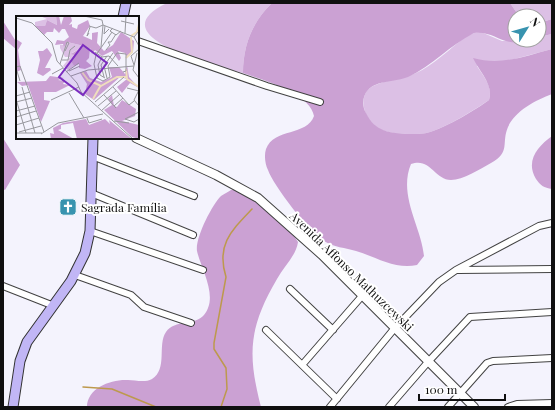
<svg xmlns="http://www.w3.org/2000/svg" width="555" height="410" viewBox="0 0 555 410" font-family="'Playfair Display',serif">
	<rect width="100%" height="100%" fill="#f4f3fd"/>
	<path fill="#dcc0e5" d="M167 3H272C252 22 243 46 243 73 220 66 95 37 167 3Z
		M510 3H552V19L539 23V16H519Z
		M481 32 502 41 539 40V37L552 34V49L503 62 486 61 477 66C484 77 493 87 489 100 476 109 445 128 430 132 424 134 416 134 409 134 390 133 375 133 366 114 363 107 362 97 367 91 375 81 404 78 416 73 432 66 451 48 465 37L474 33Z"/>
	<path fill="#cba1d3" d="M272 3H510L519 16H515V40H529C504 49 495 30 474 33 450 45 432 66 408 77 396 82 377 80 368 90 362 96 362 107 366 113 375 132 390 133 409 134 416 134 424 134 430 132 445 128 477 109 489 100 494 85 479 71 473 58 501 66 525 56 552 49V94C536 100 515 111 508 127 501 143 511 152 491 163 480 169 463 180 451 180 434 179 430 157 411 164 398 195 421 226 424 256L417 265C396 270 376 257 356 251 346 248 333 247 324 241 310 233 273 185 268 170 265 164 264 155 266 149 274 128 307 136 314 116 310 93 263 80 243 73 243 46 252 22 272 3Z
		M552 19V34L539 37V23Z
		M3 21 17 43V50L3 38Z
		M552 136V189C544 188 540 185 536 179 525 161 538 146 552 136Z
		M3 138 20 165 5 190 3 189Z
		M231 190H239L247 193 290 230 298 242C296 256 284 266 277 279 249 327 247 353 261 407H87C87 388 111 379 128 380 135 380 145 383 152 379 168 369 157 345 166 332 175 319 195 326 204 315 219 297 201 269 197 251 195 238 212 205 221 196 224 194 228 192 231 190Z"/>
	<g fill="none" stroke-linecap="round" stroke-linejoin="round">
		<path stroke="#bd994d" stroke-width="1.5" d="M83 387 112 389 156 407
			M221 407 227 389 226 368 214 349V343L226 277C216 245 231 231 252 209"/>
		<defs>
			<path id="minor" d="M138 41 267 86 320 102
				M92 156 194 196
				M91 193 193 235
				M90 231 203 270
				M458 270 552 269
				M75 275 131 295 144 307 191 323
				M3 286 54 306
				M290 289 333 330
				M266 330 337 399
				M302 365 362 296
				M330 407 394 329 439 282 456 270 539 226 552 223
				M389 407 428 362 470 317 552 312
				M448 407 487 363 493 361 552 358
				M508 407 517 404 552 403"/>
			<path id="tertiary" d="M136 138 216 175 258 198 322 255 474 407"/>
			<path id="secondary" d="M123 17 126 3
				M13 407 20 361 27 342 71 281 85 253 90 231 93 138"/>
		</defs>
		<use href="#minor" stroke="#424242" stroke-width="8"/>
		<use href="#tertiary" stroke="#424242" stroke-width="10"/>
		<use href="#secondary" stroke="#313131" stroke-width="11"/>
		<use href="#minor" stroke="#fff" stroke-width="6"/>
		<use href="#tertiary" stroke="#fff" stroke-width="8"/>
		<use href="#secondary" stroke="#c1b6f5" stroke-width="9"/>
	</g>
	<defs>
		<symbol id="church-square" viewBox="-11 -11 22 22"><rect x="-9" y="-9" width="18" height="18" rx="4" fill="#3893af" stroke="#fff"/><path d="M-1.2-6h2.4v3.5h3.3v2.4h-3.3V6h-2.4V-.1h-3.3v-2.4h3.3Z" fill="#fff"/></symbol>
	</defs>
	<g fill-rule="evenodd">
		<use href="#church-square" x="58" y="197" width="20" height="20"/>
	</g>
	<g text-anchor="middle" dominant-baseline="central" stroke-width="4" stroke-linejoin="round" paint-order="stroke">
		<g font-size="12" fill="#0f0f0f" stroke="#fff" text-anchor="start">
			<text x="81" y="207">Sagrada Família</text>
		</g>
		<g font-size="12" fill="#0f0f0f" stroke="#fff">
			<text transform="translate(352 271) rotate(44)">Avenida Affonso Mathuzcewski</text>
		</g>
	</g>
	<g transform="translate(16 16)">
		<rect width="123" height="123" fill="#f4f3fd"/>
		<path d="M24 0H40L41 9 31 4 29 10H19V6L31 3ZM51 26 68 30 56 37 58 39 55 44 58 50 52 54 47 50 54 41H49L44 32V29H48Z" fill="#dcc0e5"/>
		<path d="M40 0H43L45 9 48 0 55 1 56 5 53 9 56 8V11L61 13 62 9 72 4 74 10 67 20 76 24V17L82 16 81 27 88 35 97 29 105 16 118 25 117 36 111 41 109 37 102 35 105 42 103 45 96 35 86 40 79 34 76 38 74 32 73 42 70 45 76 50 69 53 63 52V48L58 50 55 45 58 39 55 38 68 30 51 26 48 31 47 28 39 29 41 24 48 25 53 21 49 13H46L43 17 38 12 37 16H31L28 19 19 10H29L31 4 41 9ZM0 23 6 27 2 34 5 54 0 56ZM31 32 36 39 29 52H34L35 54 27 60 21 57 24 44 22 35H27ZM111 49 113 61 123 72 114 67 106 77 101 71 111 63 104 61 78 84 69 78 71 68 64 57 70 55 74 62 85 66 96 61 93 51H103L109 58ZM34 60 48 62 42 64 49 65 47 68 54 69 40 76H28V84L34 85 25 106 12 69 6 70 1 66 30 65ZM96 79 98 90 101 91 106 84 120 93 119 100 106 105 123 109V123L116 121 88 94 96 89 92 83ZM70 103 73 109 89 103 94 108 93 104 116 123H61L57 107 45 109V113L42 114 58 123H35L34 117 38 118 37 112 47 107Z" fill="#cba1d3"/>
		<path fill="none" stroke="#efdebd" stroke-width="2" d="M115 20 121 16 123 8M110 42 116 36 115 21M110 53 111 63 123 71M66 56 72 64 85 70 101 61H111M77 83 85 69"/>
		<path fill="none" stroke="#98989e" stroke-width="1" d="M68 0 86 4 87 9M0 2 16 7 36 27 41 45 61 67 65 76 117 123M105 5 118 8M87 9 118 21M73 10 80 12 87 9M89 10 88 18 93 13M97 12 94 15 100 19 105 15M123 15 118 21 123 30M73 17 71 20 74 11M109 17 110 0M85 31 87 9M90 34 94 29 92 26H95L100 18M79 36 86 41 93 40 102 50M121 37 117 54 123 62M86 41 82 49 84 59 89 62M46 44H52L54 34 59 30M44 48 51 26 53 27 49 35M118 49 115 40 123 33M0 51 4 50 28 116M0 52 4 65M53 55 64 50M50 56 63 47M36 58 47 52M55 60 72 54 118 50M88 61 85 49 91 40M81 62 87 65 94 61 92 50 101 37 110 38V55L107 56M81 62 78 48 80 39 96 16M91 62 88 50 97 37M6 71 19 117M97 71 113 89 118 85M111 72 123 75M123 74 118 84 123 90M53 77 68 102M88 79 100 92M0 80 14 76M0 83 10 117M35 84 63 71M0 86 16 82M79 86 108 61M82 90 100 75M98 90 107 82M0 95 19 90M85 95 104 78M123 96 109 103 118 106 123 103M0 101 20 95M71 102 73 107 86 103M98 105 113 107M0 109 23 102M3 116 25 110M0 117H26M25 118 42 107 87 98"/>
		<path fill="#7b2cbf" fill-opacity="0.15" stroke="#7b2cbf" stroke-width="2" d="M67 29 91 47 67 79 43 61Z"/>
		<rect width="123" height="123" fill="none" stroke="#0f0f0f" stroke-width="2"/>
	</g>
	<rect width="555" height="410" fill="none" stroke="#0f0f0f" stroke-width="8"/>
	<g transform="translate(527 28) rotate(53)"><circle r="19" fill="#ffffff" stroke="#9f9f9f"/>
	<path d="M0-3L7 15L0 10L-7 15Z" fill="#3893af"/>
	<text y="-6" font-size="11" font-weight="bold" text-anchor="middle" fill="#0f0f0f">N</text>
	</g>
	<path d="M419 394v6h86v-6" fill="none" stroke="#0f0f0f" stroke-width="2"/>
	<text x="425" y="394" font-size="12" fill="#0f0f0f" stroke="#ffffff" stroke-width="3" paint-order="stroke">100 m</text>
</svg>
